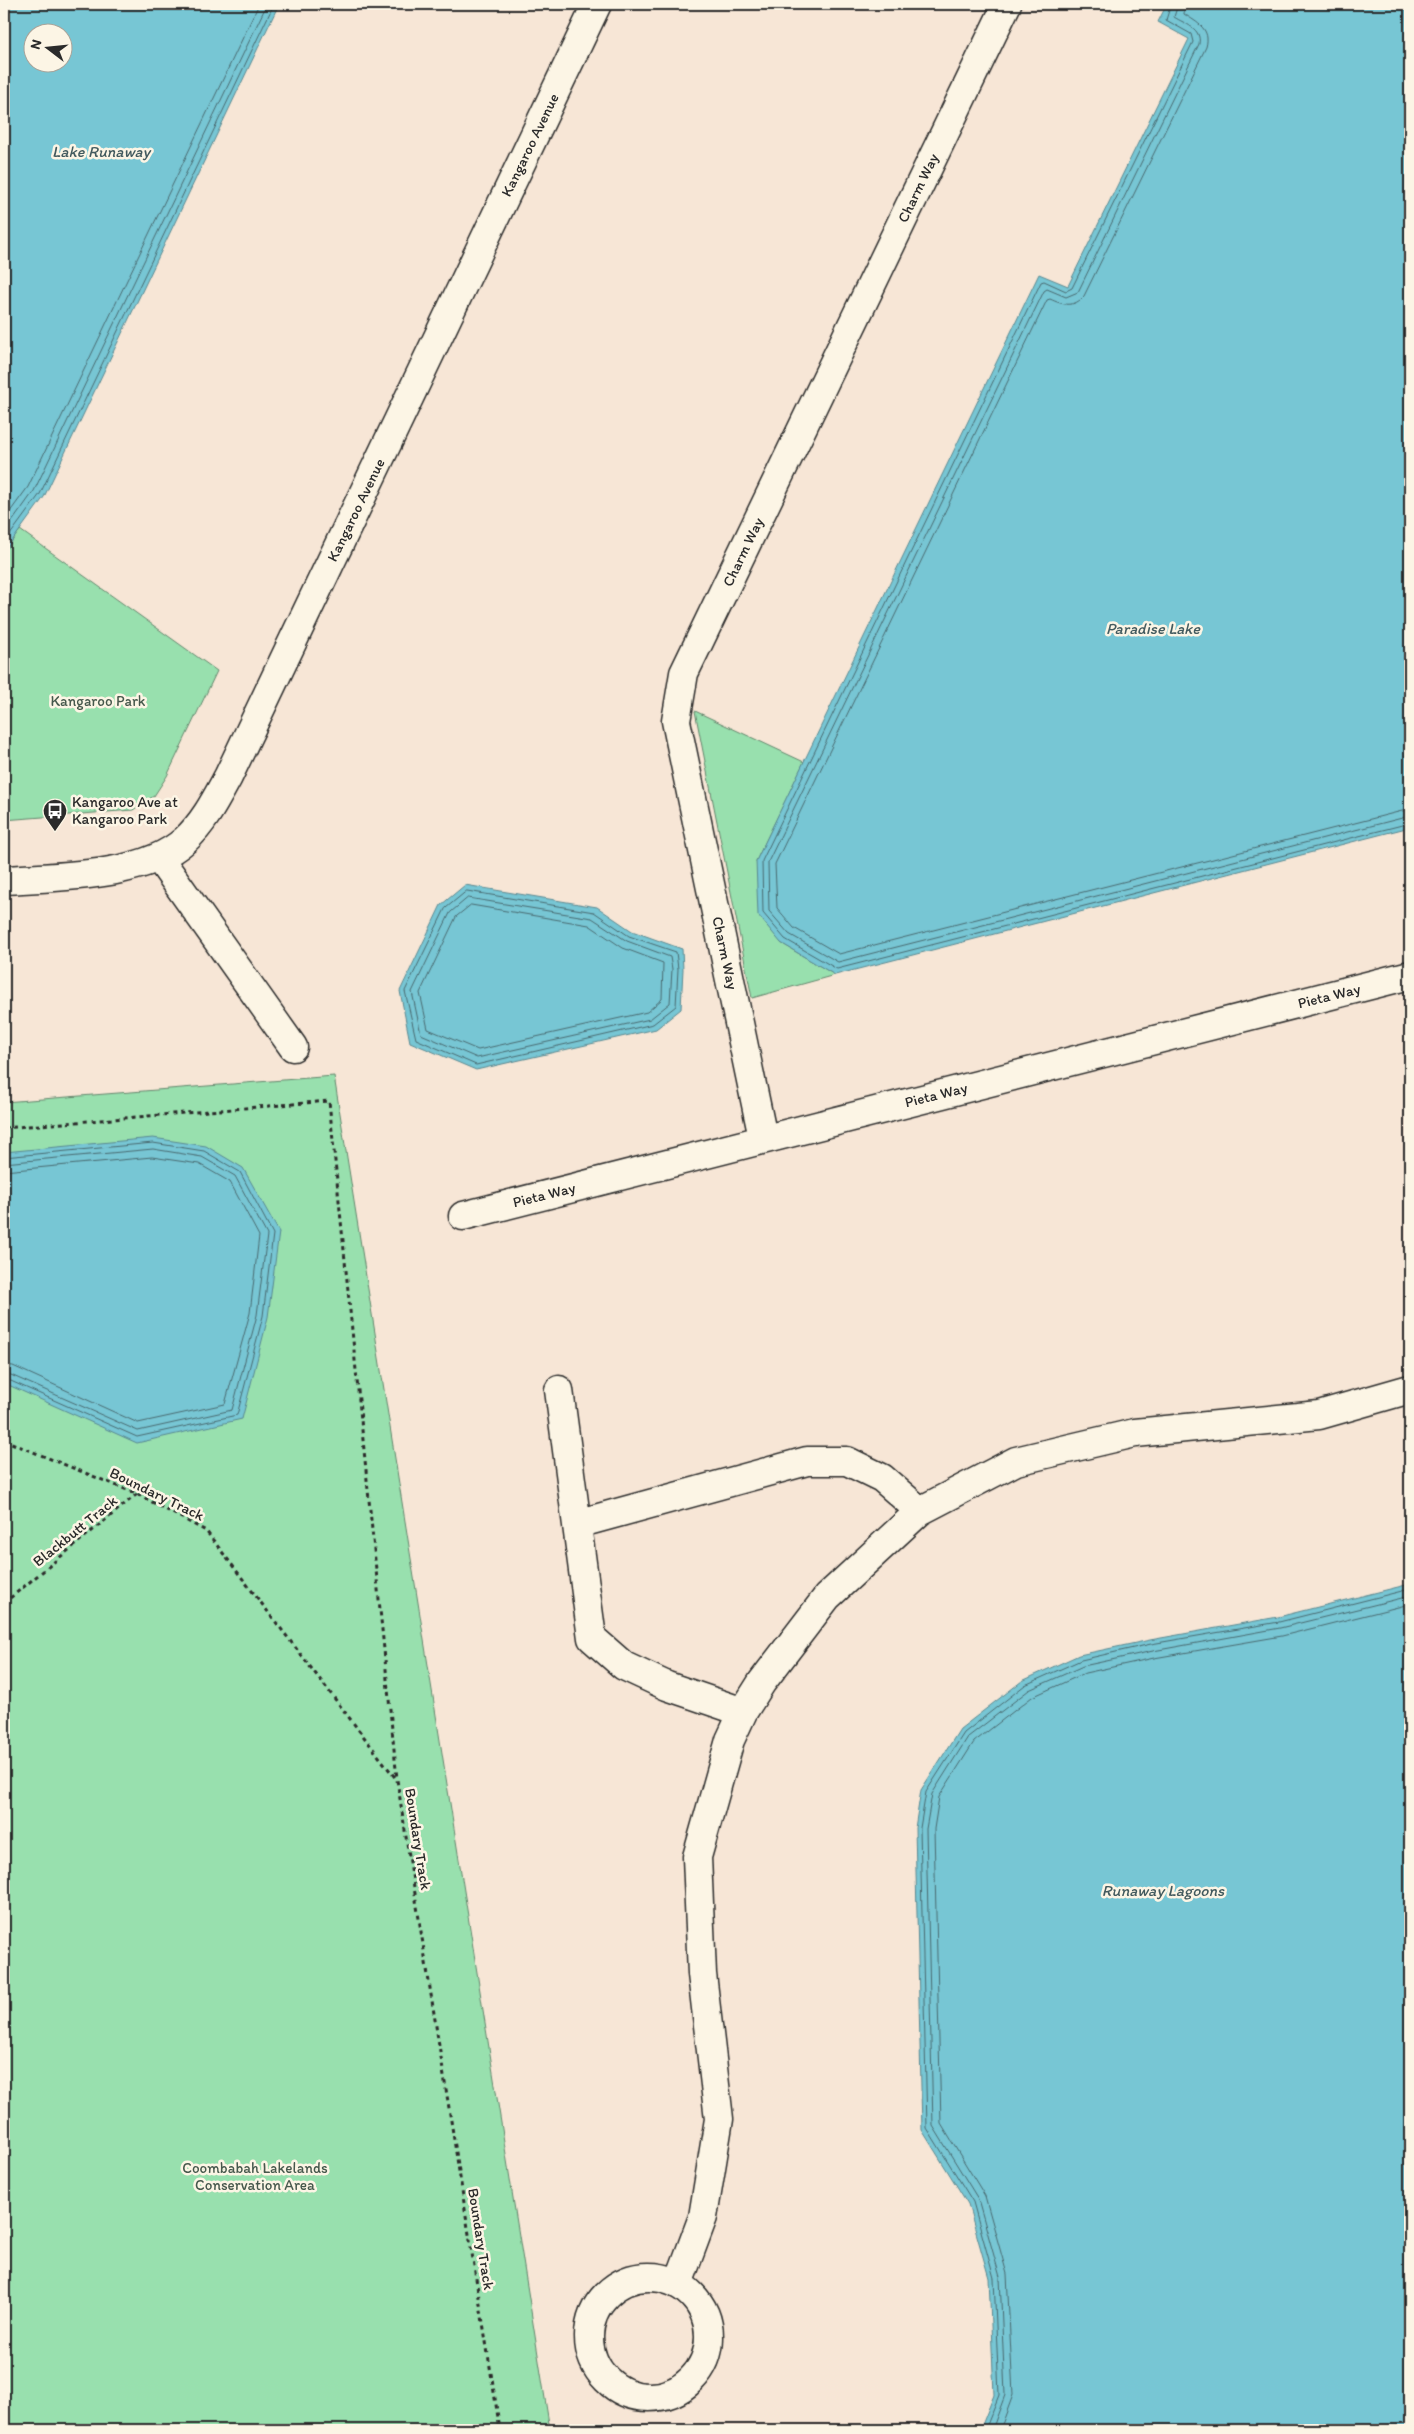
<svg xmlns="http://www.w3.org/2000/svg" width="1414" height="2434" viewBox="0 0 1414 2434" font-family="Itim,sans-serif">
	<rect width="100%" height="100%" fill="#f7e6d6"/>
	<filter id="ink" filterUnits="userSpaceOnUse"><feTurbulence type="fractalNoise" baseFrequency=".02" numOctaves="2"/><feDisplacementMap in="SourceGraphic" scale="10" xChannelSelector="R" yChannelSelector="G"/><feConvolveMatrix kernelMatrix="1 2 1 2 8 2 1 2 1" color-interpolation-filters="sRGB"/></filter>
	<g filter="url(#ink)">
		<path fill="#98e0ae" stroke="#62866c" d="M20 530 217 671 167 776 154 796 133 810 4 820V552Z
			M695 711 804 762 756 861 781 943 835 975 752 998Z
			M334 1076 550 2430H4V1102Z"/>
		<path fill="#77c6d4" stroke="#598890" fill-rule="evenodd" d="M4 4H279L44 497 4 552ZM32 32H62V62H32Z
			M1167 4H1410V827L835 975 781 943 758 915 756 861 1039 274 1068 286 1189 39 1158 22Z
			M465 885 597 907 632 931 682 949 683 969 681 1009 656 1029 476 1070 410 1042 400 991 441 905Z
			M153 1138 206 1146 243 1168 279 1232 268 1317 242 1419 137 1443 4 1383V1152Z
			M1410 1584V2430H980L994 2395 989 2278 968 2204 922 2130 915 1828 921 1790 960 1729 1022 1681 1079 1655 1150 1640 1278 1617Z"/>
		<g fill="none" stroke-linecap="round" stroke-linejoin="round">
			<path stroke="#49696f" stroke-width="1" d="M1171 4 1166 20 1191 34 1193 42 1072 288 1066 291 1044 281 1041 282 762 861 763 913 785 939 837 969 1410 823
				M1178 4 1174 17C1185 24 1202 28 1199 44L1078 292 1066 297 1047 289 1044 291 768 862 769 911 789 934 838 962 1410 816
				M1185 4 1184 14C1198 23 1211 29 1206 47L1084 296C1074 308 1063 305 1050 299L1047 300 775 864 777 908 794 928 839 954 1410 809
				M4 520 28 487 259 4
				M4 533 34 491 267 4
				M4 543 40 494 274 4
				M467 891 594 912 629 936 676 952 678 969 676 1006 653 1024 476 1065 416 1039 405 991 445 909Z
				M468 898 592 918 627 941 670 957 672 969 670 1003 650 1019 477 1058 421 1034 412 992 450 913Z
				M471 905 589 925 623 948 663 963 662 999 647 1012 478 1050 428 1029 420 993 456 917Z
				M4 1157 153 1143 204 1151 240 1172 273 1234 263 1316 237 1415 137 1437 4 1378
				M4 1163 153 1149 202 1157 235 1176 267 1235 257 1315 232 1410 138 1431 4 1372
				M4 1171 152 1157 199 1164 230 1182 259 1236 250 1313 225 1404 138 1423 13 1366 4 1365
				M985 2430 999 2395 994 2278 973 2202 927 2128 920 1828 926 1792 964 1733 1025 1685 1081 1660 1151 1644 1279 1622 1410 1589
				M992 2430 1005 2395 1000 2277 978 2199 933 2126 926 1829 932 1794 968 1737 1029 1690 1083 1666 1153 1651 1280 1628 1410 1596
				M1000 2430 1013 2395 1007 2274 985 2196 941 2124 934 1829 939 1797 974 1742 1032 1697 1085 1673 1154 1658 1282 1636 1410 1604"/>
			<defs>
				<path id="minor" d="M159 858 293 1047
					M4 880C57 876 144 878 185 840 204 823 216 799 228 777L597 4
					M763 1138 676 721 684 673 1007 4
					M463 1216 1410 975
					M559 1390 592 1638 624 1666 667 1686 743 1712
					M577 1524 807 1461H847L882 1478 920 1511
					M589 2337a60 60 0 1 1 120 0a60 60 0 1 1-120 0Z
					M678 2284 703 2217 719 2119 702 1974 697 1857 730 1740 743 1712 762 1682 827 1597 920 1511 1016 1461 1135 1433 1319 1415 1410 1389"/>
			</defs>
			<use href="#minor" stroke="#2b2b2b" stroke-width="31"/>
			<path stroke="#2b2b2b" stroke-width="3" stroke-dasharray="4 4" stroke-linecap="butt" d="M4 1128 329 1101 397 1779
				M4 1440 137 1494 206 1531 397 1780 500 2430
				M4 1603 137 1494"/>
			<use href="#minor" stroke="#fcf5e5" stroke-width="28"/>
		</g>
	</g>
	<defs>
		<symbol id="bus-pin" viewBox="-11 -11 22 30"><path d="M0 17L-7.5 6A9.5 9.5 0 1 1 7.5 6Z" fill="#2b2b2b" stroke="#fcf5e5"/><path d="M-5-6H5V4H4V6H2V4H-2V6H-4V4H-5ZM-3.5-4V0h7V-4ZM-3.5 1.2v1.5H-2V1.2ZM2 1.2v1.5H3.5V1.2Z" fill="#fff"/></symbol>
	</defs>
	<g fill-rule="evenodd">
		<use href="#bus-pin" x="41" y="797" width="28" height="38"/>
	</g>
	<g text-anchor="middle" dominant-baseline="central" stroke-width="5" stroke-linejoin="round" paint-order="stroke">
		<g font-size="15" fill="#2b2b2b" stroke="#fcf5e5">
			<text transform="translate(530 145) rotate(-64)">Kangaroo Avenue</text>
			<text transform="translate(918 188) rotate(-64)">Charm Way</text>
			<text transform="translate(356 510) rotate(-64)">Kangaroo Avenue</text>
			<text transform="translate(743 552) rotate(-64)">Charm Way</text>
			<text transform="translate(725 953) rotate(78)">Charm Way</text>
			<text transform="translate(1329 996) rotate(-14)">Pieta Way</text>
			<text transform="translate(936 1095) rotate(-14)">Pieta Way</text>
			<text transform="translate(544 1195) rotate(-14)">Pieta Way</text>
			<text transform="translate(157 1494) rotate(26)">Boundary Track</text>
			<text transform="translate(75 1531) rotate(-39)">Blackbutt Track</text>
			<text transform="translate(418 1839) rotate(81)">Boundary Track</text>
			<text transform="translate(481 2239) rotate(81)">Boundary Track</text>
		</g>
		<g font-size="15" fill="#46584c" stroke="#fcf5e5">
			<text x="98" y="701">Kangaroo Park</text>
			<text x="255" y="2168">Coombabah Lakelands<tspan x="255" dy="17">Conservation Area</tspan></text>
		</g>
		<g font-size="15" fill="#2b2b2b" stroke="#fcf5e5" text-anchor="start">
			<text x="72" y="802">Kangaroo Ave at<tspan x="72" dy="17">Kangaroo Park</tspan></text>
		</g>
		<g font-size="16" font-style="italic" fill="#425a5e" stroke="#fcf5e5">
			<text x="101" y="151">Lake Runaway</text>
			<text x="1153" y="628">Paradise Lake</text>
			<text x="1163" y="1890">Runaway Lagoons</text>
		</g>
	</g>
	<rect width="1414" height="2434" fill="none" stroke="#fcf5e5" stroke-width="20"/>
	<rect x="10" y="10" width="1394" height="2414" fill="none" stroke="#2b2b2b" stroke-width="2" filter="url(#ink)"/>
	<g transform="translate(48 48) rotate(286)"><circle r="24" fill="#fcf5e5" stroke="#a8a49b"/>
	<path d="M0-4L9 19L0 12L-9 19Z" fill="#2b2b2b"/>
	<text y="-8" font-size="14" font-weight="bold" text-anchor="middle" fill="#2b2b2b">N</text>
	</g>
</svg>
